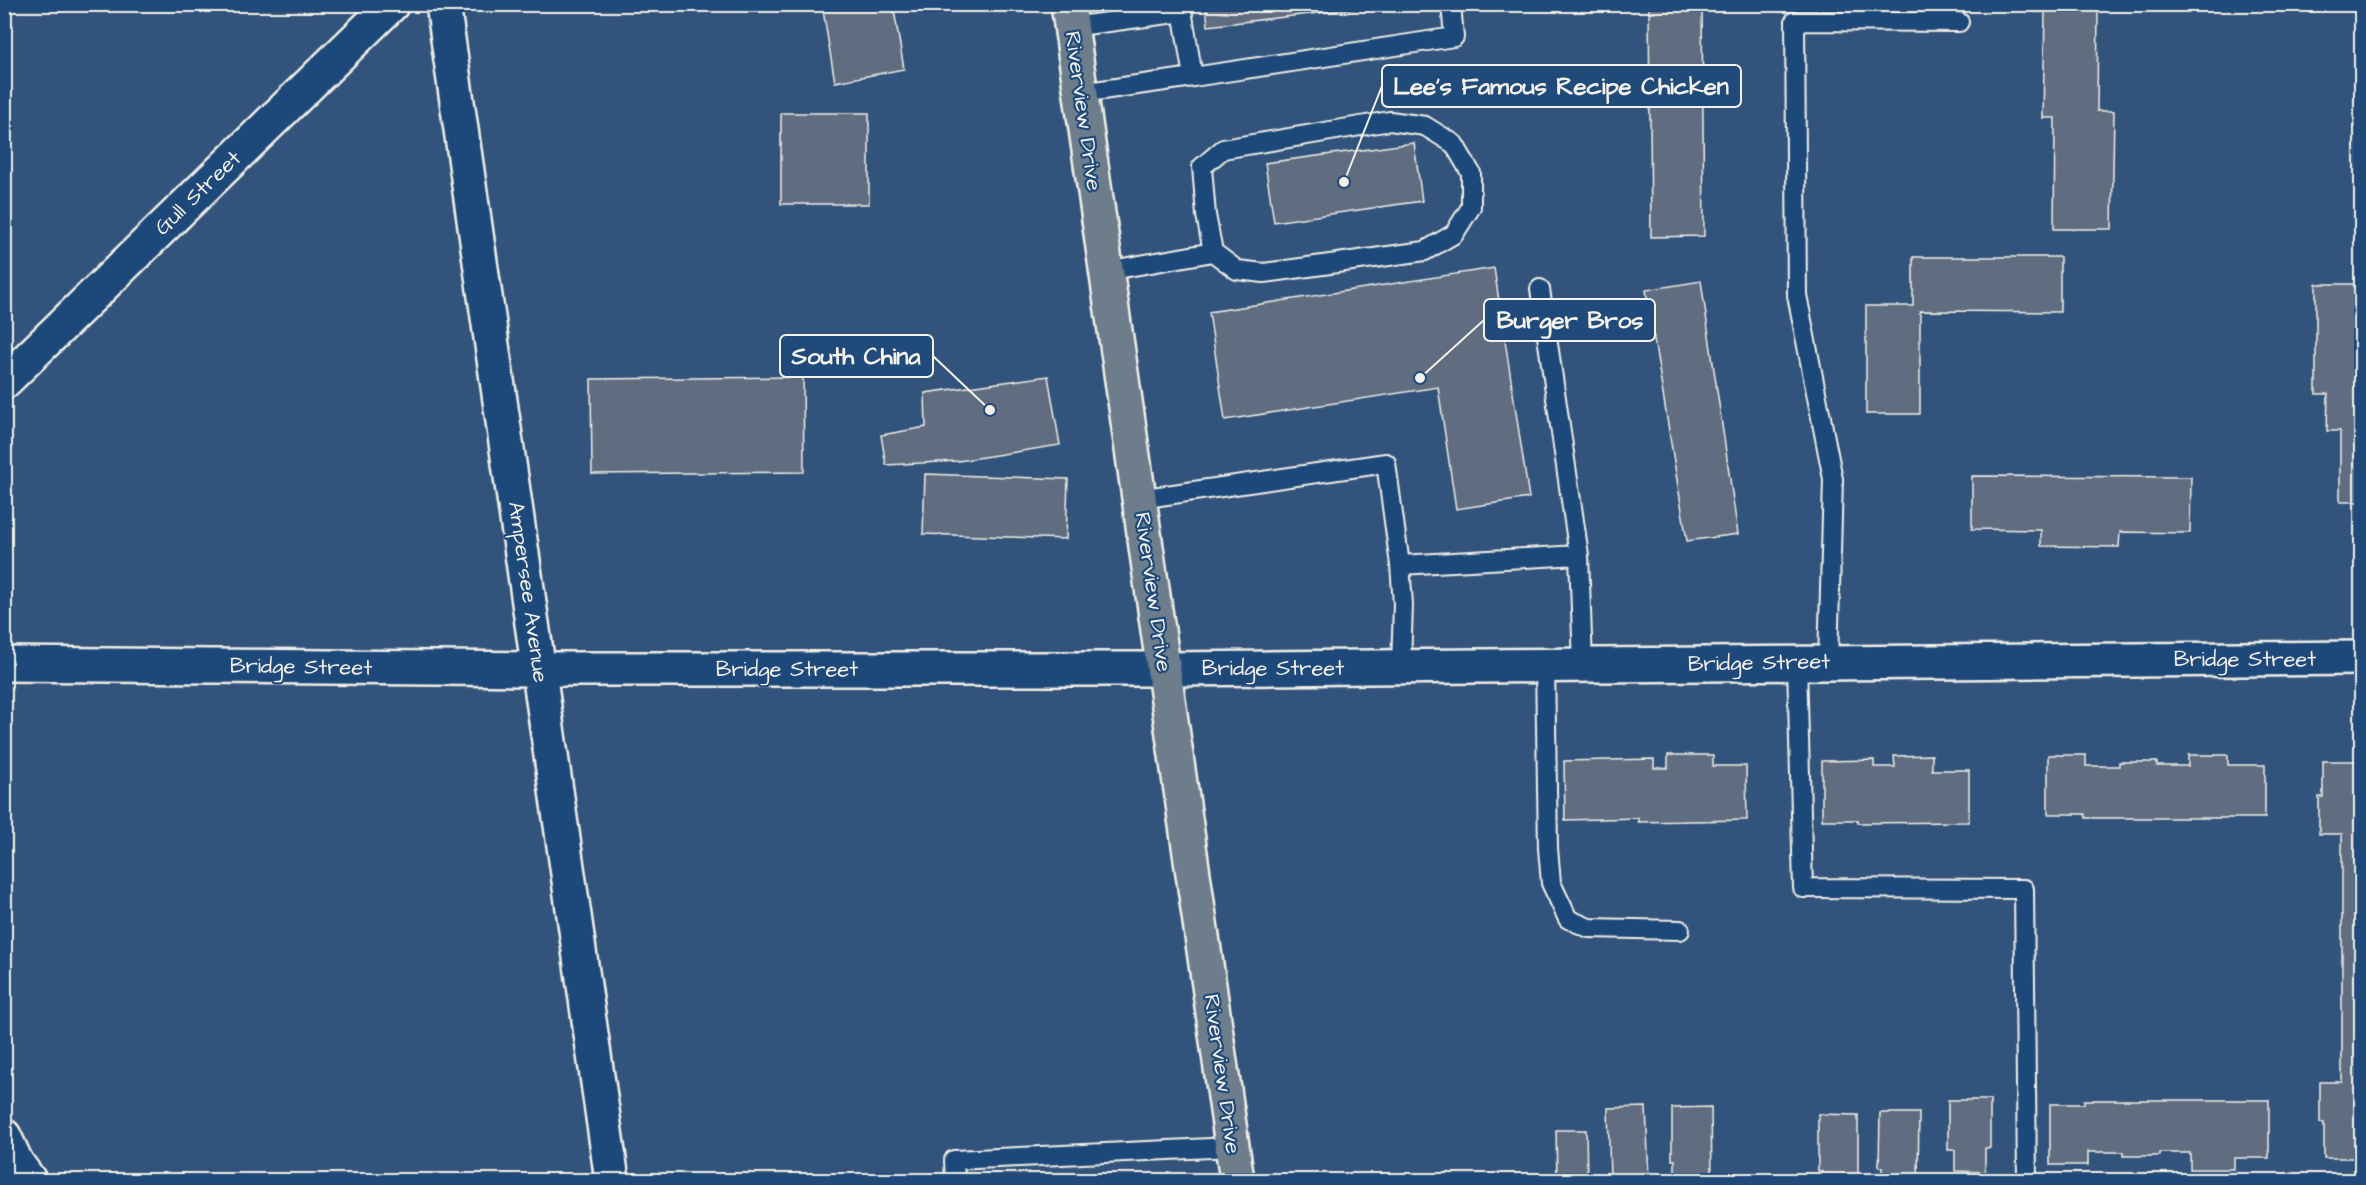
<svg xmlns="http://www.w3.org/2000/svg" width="2366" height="1185" viewBox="0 0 2366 1185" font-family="'Architects Daughter',sans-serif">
	<rect width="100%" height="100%" fill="#32547c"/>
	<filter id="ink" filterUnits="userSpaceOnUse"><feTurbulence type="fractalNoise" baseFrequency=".0167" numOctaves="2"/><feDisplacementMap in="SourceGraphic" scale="12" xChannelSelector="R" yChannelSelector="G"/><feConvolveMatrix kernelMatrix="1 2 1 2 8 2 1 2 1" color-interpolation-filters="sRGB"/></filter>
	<g filter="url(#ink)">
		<path fill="#606c80" stroke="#f4f1e8" stroke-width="1.5" d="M822 4H893L904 69 835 82Z
			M1206 4H1368L1369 7 1208 26Z
			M1649 4H1702L1704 236 1651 237Z
			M2036 4H2091V8H2098L2097 111H2114L2112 229H2054L2055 118H2043L2045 12H2036Z
			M781 113H869V204H781Z
			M1414 143 1422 201 1274 222 1265 163Z
			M1913 257H2060V312L1920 311V414H1866V306H1913Z
			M1494 268 1529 498 1456 509 1438 387 1225 420 1209 312Z
			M1701 281 1738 534 1687 541 1646 290Z
			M2316 284H2362V502H2340V431H2327L2328 394H2316Z
			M1048 376 1060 445 958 461 886 465 881 435 926 427 925 393Z
			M803 377 804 472 592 474 591 379Z
			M925 474 1068 479 1066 539 923 534Z
			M1972 476 2191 477 2190 533 2120 532 2119 547 2041 546V530L1972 529Z
			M1668 755H1713V766H1746L1747 820 1638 822V818L1565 820 1564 761 1654 759V768H1668Z
			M1932 755V770H1969V822L1858 823V820H1822V761L1874 760V767H1895L1894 756Z
			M2048 755H2086V766H2119V762H2157V766H2188V755H2228V765H2265V818H2086L2085 814H2048Z
			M2323 761H2362V1158H2324V1123H2320V1082H2342V834H2319V797H2323Z
			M1948 1100H1990V1148H1985V1172L1955 1171V1150H1948Z
			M2084 1100H2269V1158H2234V1169H2190V1153H2160V1156H2123V1152H2088V1165H2050V1104H2084Z
			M1646 1107 1649 1180H1610L1608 1108Z
			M1711 1107 1712 1180H1675V1160H1672V1108Z
			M1880 1113H1919L1918 1180H1882V1167H1879Z
			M1818 1114 1858 1115V1180H1822V1171H1818Z
			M1556 1130H1586L1587 1180H1557Z"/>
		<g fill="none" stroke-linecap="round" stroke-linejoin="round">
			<defs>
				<path id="service" d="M1181 4 1193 77 1454 37 1451 4
					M1071 27 1183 12
					M1081 93 1193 77
					M1106 271 1213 252 1206 215 1202 167 1223 149 1390 121 1425 126 1454 144 1471 173V207L1454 234 1425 251 1264 273 1237 270 1213 252
					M1540 289 1579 555 1583 665
					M1139 499 1386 463 1400 565 1403 604 1401 667
					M1400 565 1579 555
					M1797 663 1803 888 2024 889 2027 1180
					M1828 663 1833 479 1797 295 1795 21 1959 22
					M1545 665 1548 848 1551 883 1568 919 1589 928 1680 930
					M955 1180 954 1160 1232 1147"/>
				<path id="minor" d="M443 4 612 1180
					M4 664 539 669H1164L2362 658
					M4 1136 16 1162 29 1180"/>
				<path id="tertiary" d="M4 382 392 4"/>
				<path id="primary" d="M1068 4 1237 1180"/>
			</defs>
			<use href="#service" stroke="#f4f1e8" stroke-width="22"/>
			<use href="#minor" stroke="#f4f1e8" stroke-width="38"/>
			<use href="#tertiary" stroke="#f4f1e8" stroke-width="38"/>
			<use href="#primary" stroke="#f4f1e8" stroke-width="38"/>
			<use href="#service" stroke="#1f4a7a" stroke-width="18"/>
			<use href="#minor" stroke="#1f4a7a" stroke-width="33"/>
			<use href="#tertiary" stroke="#1f4a7a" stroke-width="33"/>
			<use href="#primary" stroke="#6d7d8c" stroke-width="33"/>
		</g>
	</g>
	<g text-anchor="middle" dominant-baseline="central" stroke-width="4.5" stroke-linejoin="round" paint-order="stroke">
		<g font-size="22" fill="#f4f1e8" stroke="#1f4a7a">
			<text transform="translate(1083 111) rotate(82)">Riverview Drive</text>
			<text transform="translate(198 193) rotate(-44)">Gull Street</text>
			<text transform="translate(528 592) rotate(82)">Ampersee Avenue</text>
			<text transform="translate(1153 592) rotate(82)">Riverview Drive</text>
			<text x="2245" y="659">Bridge Street</text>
			<text transform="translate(1759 663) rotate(-1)">Bridge Street</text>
			<text transform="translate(301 667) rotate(1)">Bridge Street</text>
			<text x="1273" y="668">Bridge Street</text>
			<text x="787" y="669">Bridge Street</text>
			<text transform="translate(1222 1074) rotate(82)">Riverview Drive</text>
		</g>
	</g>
	<path fill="none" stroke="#f4f1e8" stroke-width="2" d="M1344 182L1382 86M1420 378L1484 320M990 410L933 356"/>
	<g fill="#f4f1e8" stroke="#1f4a7a" stroke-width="2">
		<circle cx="1344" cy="182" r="6"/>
		<circle cx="1420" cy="378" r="6"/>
		<circle cx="990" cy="410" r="6"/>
	</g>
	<g fill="#1f4a7a" stroke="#f4f1e8" stroke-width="2">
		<rect x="1382" y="65" width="359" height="42" rx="6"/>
		<rect x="1484" y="299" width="171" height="42" rx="6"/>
		<rect x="780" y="335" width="153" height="42" rx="6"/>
	</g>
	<g font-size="24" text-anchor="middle" font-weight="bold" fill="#f4f1e8">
		<text x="1561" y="94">Lee's Famous Recipe Chicken</text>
		<text x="1570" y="328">Burger Bros</text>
		<text x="856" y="364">South China</text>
	</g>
	<rect width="2366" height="1185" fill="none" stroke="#1f4a7a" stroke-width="24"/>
	<rect x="12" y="12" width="2342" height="1161" fill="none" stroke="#f4f1e8" stroke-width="2" filter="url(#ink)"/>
</svg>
